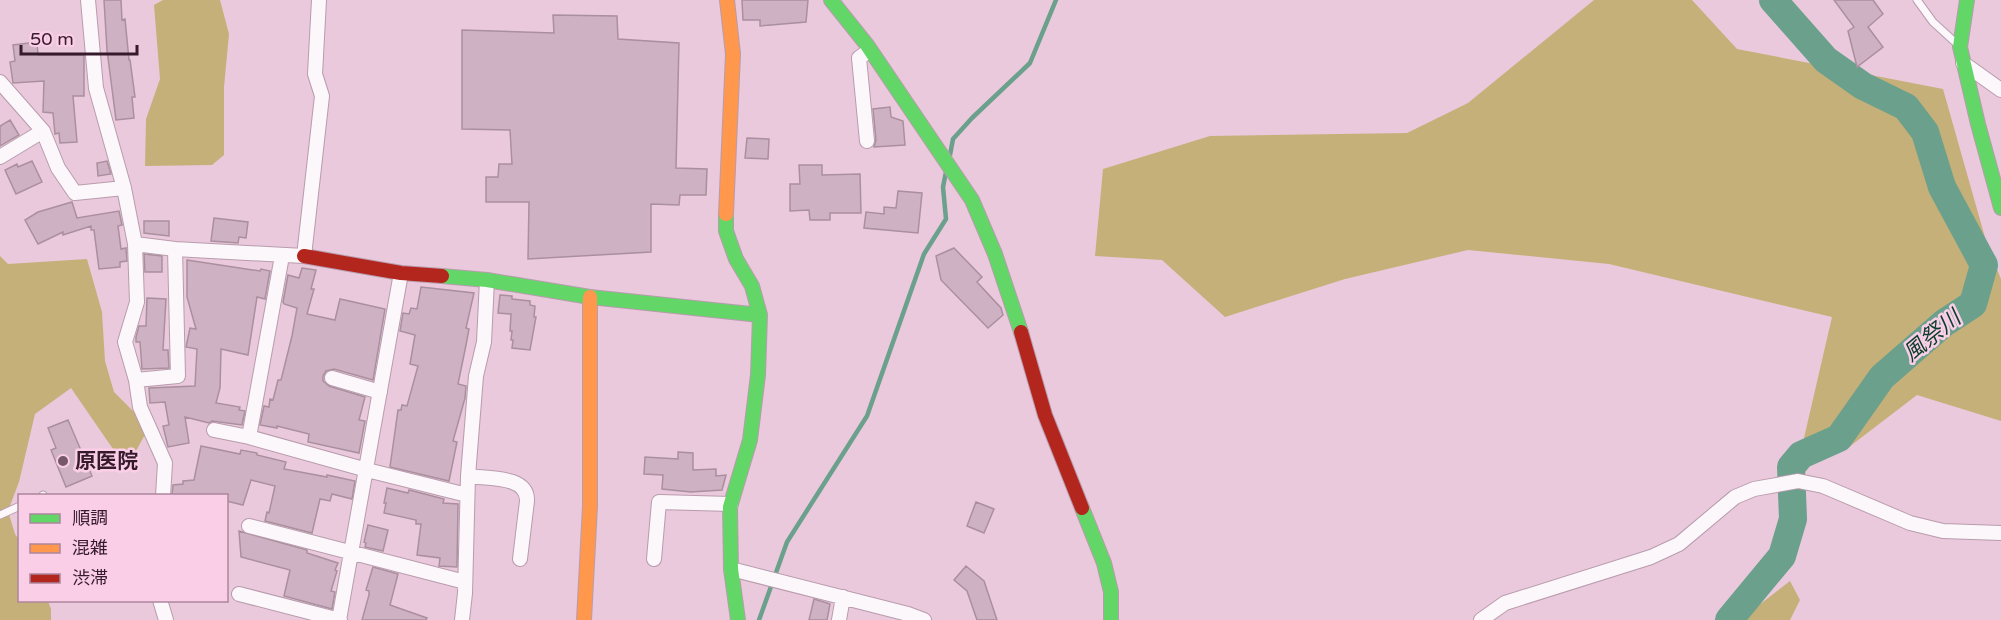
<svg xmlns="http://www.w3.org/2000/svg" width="2001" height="620" viewBox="0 0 2001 620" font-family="'Varela Round','Noto Sans JP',sans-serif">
	<rect width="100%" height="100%" fill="#eac9dc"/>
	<path fill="#c6b079" d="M163 0H220L229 34 224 87V155L212 165 145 166 146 119 160 79 154 5Z
		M1594 0H1692L1737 49 1943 89 1986 241 2001 279V421L1917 395 1849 447 1804 438 1832 317 1609 264 1468 250 1345 279 1225 317 1162 260 1095 256 1103 169 1210 136 1407 133 1468 103Z
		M0 256 8 264 87 259 102 312 105 361 114 392 149 427 136 451 113 449 71 388 35 414 19 482 8 511 15 534 19 540 20 600 48 601 51 609V620H0Z
		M1790 581 1800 600 1790 620H1731L1750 612Z"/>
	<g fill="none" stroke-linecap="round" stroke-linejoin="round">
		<path stroke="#6ba08c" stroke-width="4.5" d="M950 155 953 139 972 118 1030 63 1056 0
			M759 620 787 542 867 416 924 254 946 219 943 187 946 172"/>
		<path stroke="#6ba08c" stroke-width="28" d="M1729 620 1782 556 1793 519 1791 467 1801 455 1839 438 1882 377 1944 323 1973 304 1984 265 1942 187 1925 132 1906 107 1863 86 1826 60 1773 0"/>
	</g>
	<path fill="#ceb2c3" stroke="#aa8f9f" stroke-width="1.5" d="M104 0H121L122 20 125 19 129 60H130L135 97H132L134 118 116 120 107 50Z
		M742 0H808L806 22 760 26V20H743Z
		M1834 0H1873L1883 14 1868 27 1883 47 1857 67 1848 31 1854 27Z
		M553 15 617 16 618 39 679 43 676 168 707 169 706 195H680L679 205 651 204V252L528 259 529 202H486V177H498L499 164H512L510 130 462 129V30L554 33Z
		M37 42 38 55H84V96H73L77 142 60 143 59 133 55 134 53 113 43 112 44 81 13 83 10 62 15 61 13 45Z
		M890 107 891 117 903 121 905 145 874 147 876 140 873 109Z
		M10 120 19 135 0 146V126Z
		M747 138 769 139 768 159 745 158Z
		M32 161 42 182 16 194 5 170 17 164 18 167Z
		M107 161 111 174 98 176 97 163Z
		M799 165H822V175L860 174 861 213H830V220H810L809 210 790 211V184H800Z
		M898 191 922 193 918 233 864 228 866 212 884 214V207L896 208Z
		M72 202 77 218 119 211 122 225 118 226 121 249 126 248 127 261 120 262V267L99 269 94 230H91V226L63 235V232L38 244 25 220 38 212Z
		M214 218 248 222 246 238 239 237 238 243 211 241Z
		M144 221H169V236L144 233Z
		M954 248 982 277 977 282 1001 308 1003 315 988 328 941 280 936 256Z
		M144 254 162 256V272H145Z
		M187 260 260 271 261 269 270 271 265 299 257 297 248 355 221 349 220 388 216 403 240 407 239 410 245 411 242 425 212 421 209 423 185 417 189 443 168 447 163 426 169 425 165 402 150 403 149 388 195 386 197 349 186 347 190 328 196 329 187 297Z
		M302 268 316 270 311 289H314L307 314 335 320 340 299 385 309 373 380 334 369 326 371 323 376V381L329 386 365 397 359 420 365 421 359 453 308 442 309 434 277 426V428L260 425 264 406 269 407 270 399 273 400 278 380H281L292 336 297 308 284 304 283 302 288 275 299 278Z
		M421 287 474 293 466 328 469 329 466 345 458 384 466 386 465 398 453 441 457 442 449 481 390 467 398 410H401L402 405 407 406 418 366 410 364 415 335 400 331 403 313 409 314 411 308 417 309Z
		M500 295 512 296V299L530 301V305L535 306 534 317H536L530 350 512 348 513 340H511L512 331H510L511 314 498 313Z
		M147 298 166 299 163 350H168L169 368 142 369 140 342H136V337L139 326H146Z
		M68 420 92 476 66 487 51 450 56 448 48 428Z
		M201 446 240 454 241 450 257 453V455L286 462 284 469 327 477V475L355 481 352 499 332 494 330 501 320 499 312 533 265 521 267 512 269 513 275 486 251 480 243 505 226 501V495H172L173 485 183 484V481L194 480Z
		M678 452 693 453V470L716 469V476L726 475 722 490 691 492 662 489 663 475 644 474 645 457 678 459Z
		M387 488 408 493 409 490 444 499 443 503 458 504 457 567 439 566 440 558 417 555 421 524H416V520L384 513 386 503H384Z
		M976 502 994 509 984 533 967 526Z
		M368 525 388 530 383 551 365 547 366 543 364 542Z
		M239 531 307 550V553L338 563 335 570 337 571 331 591 335 592 332 609 284 596 290 570 241 557Z
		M966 566 984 581 997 620H977L967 591 954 580Z
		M373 567 398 574 390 605 427 618 426 620H362L369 595V591L366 590Z
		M814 599 830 604 827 620H809Z"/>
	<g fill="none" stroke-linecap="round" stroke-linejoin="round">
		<defs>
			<path id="lane" d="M1917 0 1933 22 1956 43
				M43 496V495
				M0 515 20 506"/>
			<path id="street" d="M88 0 96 88 124 188 135 244 137 302 125 342 136 380 140 407 165 463 163 496
				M1963 63 2001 90
				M0 82 43 131 58 168 75 193 124 188
				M867 141 859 58 870 50
				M0 157 43 131
				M135 244 175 249 304 256 322 96 315 74 319 0
				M332 378 380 392
				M136 380 178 376 175 249
				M214 430 249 437 367 470 467 495
				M249 437 282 256
				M468 476C487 479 528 475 527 501L520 559
				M249 526 465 582
				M654 559 659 502 731 504
				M731 569 908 614 924 620
				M239 594 340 620
				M160 600 166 620
				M339 620 401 273
				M462 620 465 593 468 476 476 376 484 342 487 280
				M839 620 843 597
				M1481 620 1505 603 1651 557 1679 544 1735 497 1754 489 1798 481 1823 486 1910 523 1943 531 2001 533"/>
			<path id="fast" d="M831 0 867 45 972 200 995 254 1021 332
				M1967 0 1960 47 1978 124 2001 208
				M726 214V231L736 259 752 286 760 315 758 375 750 440 730 507 731 569 738 620
				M442 276 487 280 590 297 760 315
				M1082 508 1104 563 1111 592V620"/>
			<path id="slow" d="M726 214 733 54 727 0
				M584 620 590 506V297"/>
			<path id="jam" d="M304 256 401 273 442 276
				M1021 332 1045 415 1082 508"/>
		</defs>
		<use href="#lane" stroke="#b89cad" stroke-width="9"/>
		<use href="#street" stroke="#b89cad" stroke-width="16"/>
		<use href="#fast" stroke="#b89cad" stroke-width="16"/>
		<use href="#slow" stroke="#b89cad" stroke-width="16"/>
		<use href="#jam" stroke="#b89cad" stroke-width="16"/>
		<use href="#lane" stroke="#fcf7fa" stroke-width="7"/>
		<use href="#street" stroke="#fcf7fa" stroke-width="14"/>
		<use href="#fast" stroke="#63d668" stroke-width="14"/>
		<use href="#slow" stroke="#ff974d" stroke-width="14"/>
		<use href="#jam" stroke="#b3261e" stroke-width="14"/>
	</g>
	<circle fill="#75586a" stroke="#fbcee8" stroke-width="2" cx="63" cy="461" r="6"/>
	<g text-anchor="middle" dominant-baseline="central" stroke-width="5" stroke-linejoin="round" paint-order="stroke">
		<g font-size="21" font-weight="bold" fill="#361b2c" stroke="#fbcee8" text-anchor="start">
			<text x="75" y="461">原医院</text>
		</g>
		<g font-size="22" font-style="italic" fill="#0b3e2a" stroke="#fbcee8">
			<text transform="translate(1932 336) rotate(-39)">風祭川</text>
		</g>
	</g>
	<rect x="18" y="494" width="210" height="108" fill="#fbcee8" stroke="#ac869d" stroke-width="1.5"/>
	<rect x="30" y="514" width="30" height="9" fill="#63d668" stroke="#ac869d" stroke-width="1.5"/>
	<text x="72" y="524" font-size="18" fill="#361b2c">順調</text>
	<rect x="30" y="544" width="30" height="9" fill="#ff974d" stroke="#ac869d" stroke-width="1.5"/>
	<text x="72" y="554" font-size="18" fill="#361b2c">混雑</text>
	<rect x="30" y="574" width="30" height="9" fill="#b3261e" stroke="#ac869d" stroke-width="1.5"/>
	<text x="72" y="584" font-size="18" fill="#361b2c">渋滞</text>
	<path d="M21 45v9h116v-9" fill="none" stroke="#361b2c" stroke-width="3"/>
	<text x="30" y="45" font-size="18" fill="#361b2c" stroke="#fbcee8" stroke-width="4.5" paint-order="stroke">50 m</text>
</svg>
